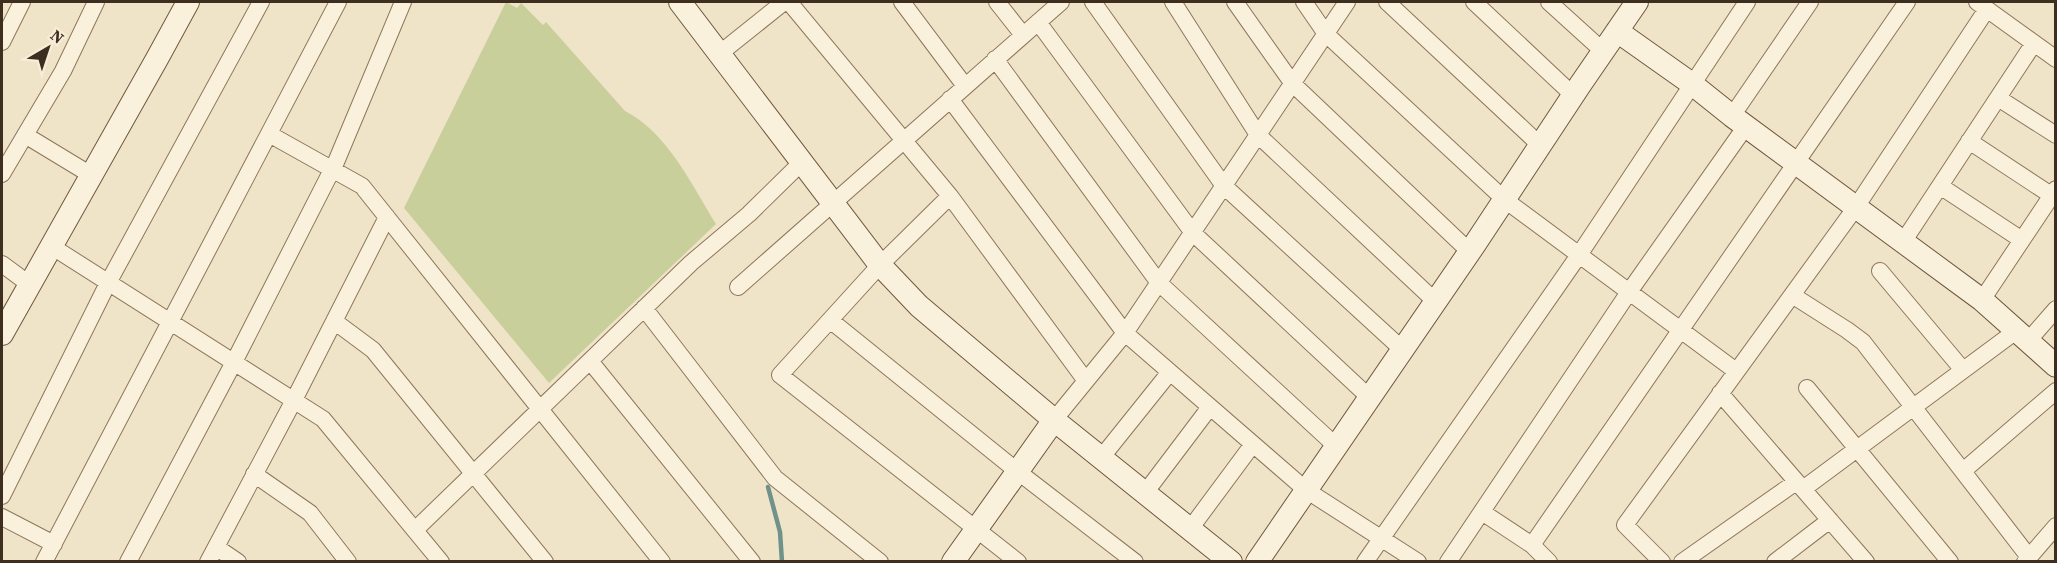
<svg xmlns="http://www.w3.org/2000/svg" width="2057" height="563" viewBox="0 0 2057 563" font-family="'Source Serif 4',serif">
	<rect width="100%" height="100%" fill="#f0e4c8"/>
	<path fill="#c9cf9b" d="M506 2 517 8 521 3 543 25 546 22 625 111C668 133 691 184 716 224L549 383 404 208Z"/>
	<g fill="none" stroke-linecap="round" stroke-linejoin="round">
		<path stroke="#6f938a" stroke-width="4.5" d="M768 487 780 532 782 562"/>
		<defs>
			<path id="street" d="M789 2 950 196 1086 381
				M902 2 965 86
				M997 2 1023 35
				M1093 2 1224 186 1403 350
				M1173 2 1258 135 1436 302
				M1235 2 1293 84 1470 252
				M1304 2 1326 34 1505 200 1736 371
				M1387 2 1540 145
				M1474 2 1573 95
				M1549 2 1603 51
				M1977 2 2056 59
				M1038 22 1193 233 1370 398
				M2 42 22 2
				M719 54 784 2
				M995 59 1159 283 1336 446
				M1998 98 2056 135
				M950 99 1125 333 1306 490 1418 562
				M1732 116 1810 2
				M269 134 362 186 662 562
				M25 135 91 175
				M1969 141 2051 195
				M2 174 63 71 96 2
				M1940 186 2022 240
				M950 196 880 265 780 375 1018 562
				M1903 242 2034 43
				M51 246 323 419 441 562
				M2 264 29 284
				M1880 271 1963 370
				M738 287 1061 2
				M1792 295 1847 330 1863 342 2029 557
				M1982 300 2056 189
				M644 308 775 478 880 562
				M830 320 1017 471 1135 562
				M334 321 373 350 545 562
				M2028 341 2056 309
				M590 361 752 562
				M1807 388 1950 562
				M1720 393 1866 562
				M1054 420 1125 333 1347 2
				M1101 458 1170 372
				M1963 471 2056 391
				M254 474 310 513 348 562
				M1803 489 2016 331
				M1145 493 1210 407
				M2 496 108 283 261 2
				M1482 512 1532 545 1549 562
				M2 517 54 544
				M1190 529 1253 444
				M415 530 691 263 749 214 802 162
				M1532 545 1907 2
				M216 547 238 562
				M44 562 338 2
				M128 562 234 362 336 162 403 2
				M208 562 294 400 387 217
				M1365 562 1579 255 1747 2
				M1448 562 1629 292 1746 126
				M1662 562 1625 525 1856 207 1987 9
				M1682 562 1796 482
				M1775 562 1830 520
				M2025 562 2056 526"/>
			<path id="secondary" d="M680 2 880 265 919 306 1054 420 1231 562
				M1617 31 1692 84 1732 116 1982 300 2056 366
				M2 334 158 57 188 2
				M953 562 1054 420
				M1257 562 1475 244 1580 85 1637 2"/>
		</defs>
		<use href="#street" stroke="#8d765c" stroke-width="18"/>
		<use href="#secondary" stroke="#6f573f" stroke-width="24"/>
		<use href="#street" stroke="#faf1dc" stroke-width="16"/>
		<use href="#secondary" stroke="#faf1dc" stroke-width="22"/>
	</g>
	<rect width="2057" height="563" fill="none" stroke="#3d2e20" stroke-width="6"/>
	<g transform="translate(48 48) rotate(39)" stroke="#f7eed8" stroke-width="4.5" paint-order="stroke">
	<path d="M0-4.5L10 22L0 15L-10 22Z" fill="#3d2e20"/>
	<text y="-9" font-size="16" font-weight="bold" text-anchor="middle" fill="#3d2e20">N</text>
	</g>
</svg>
